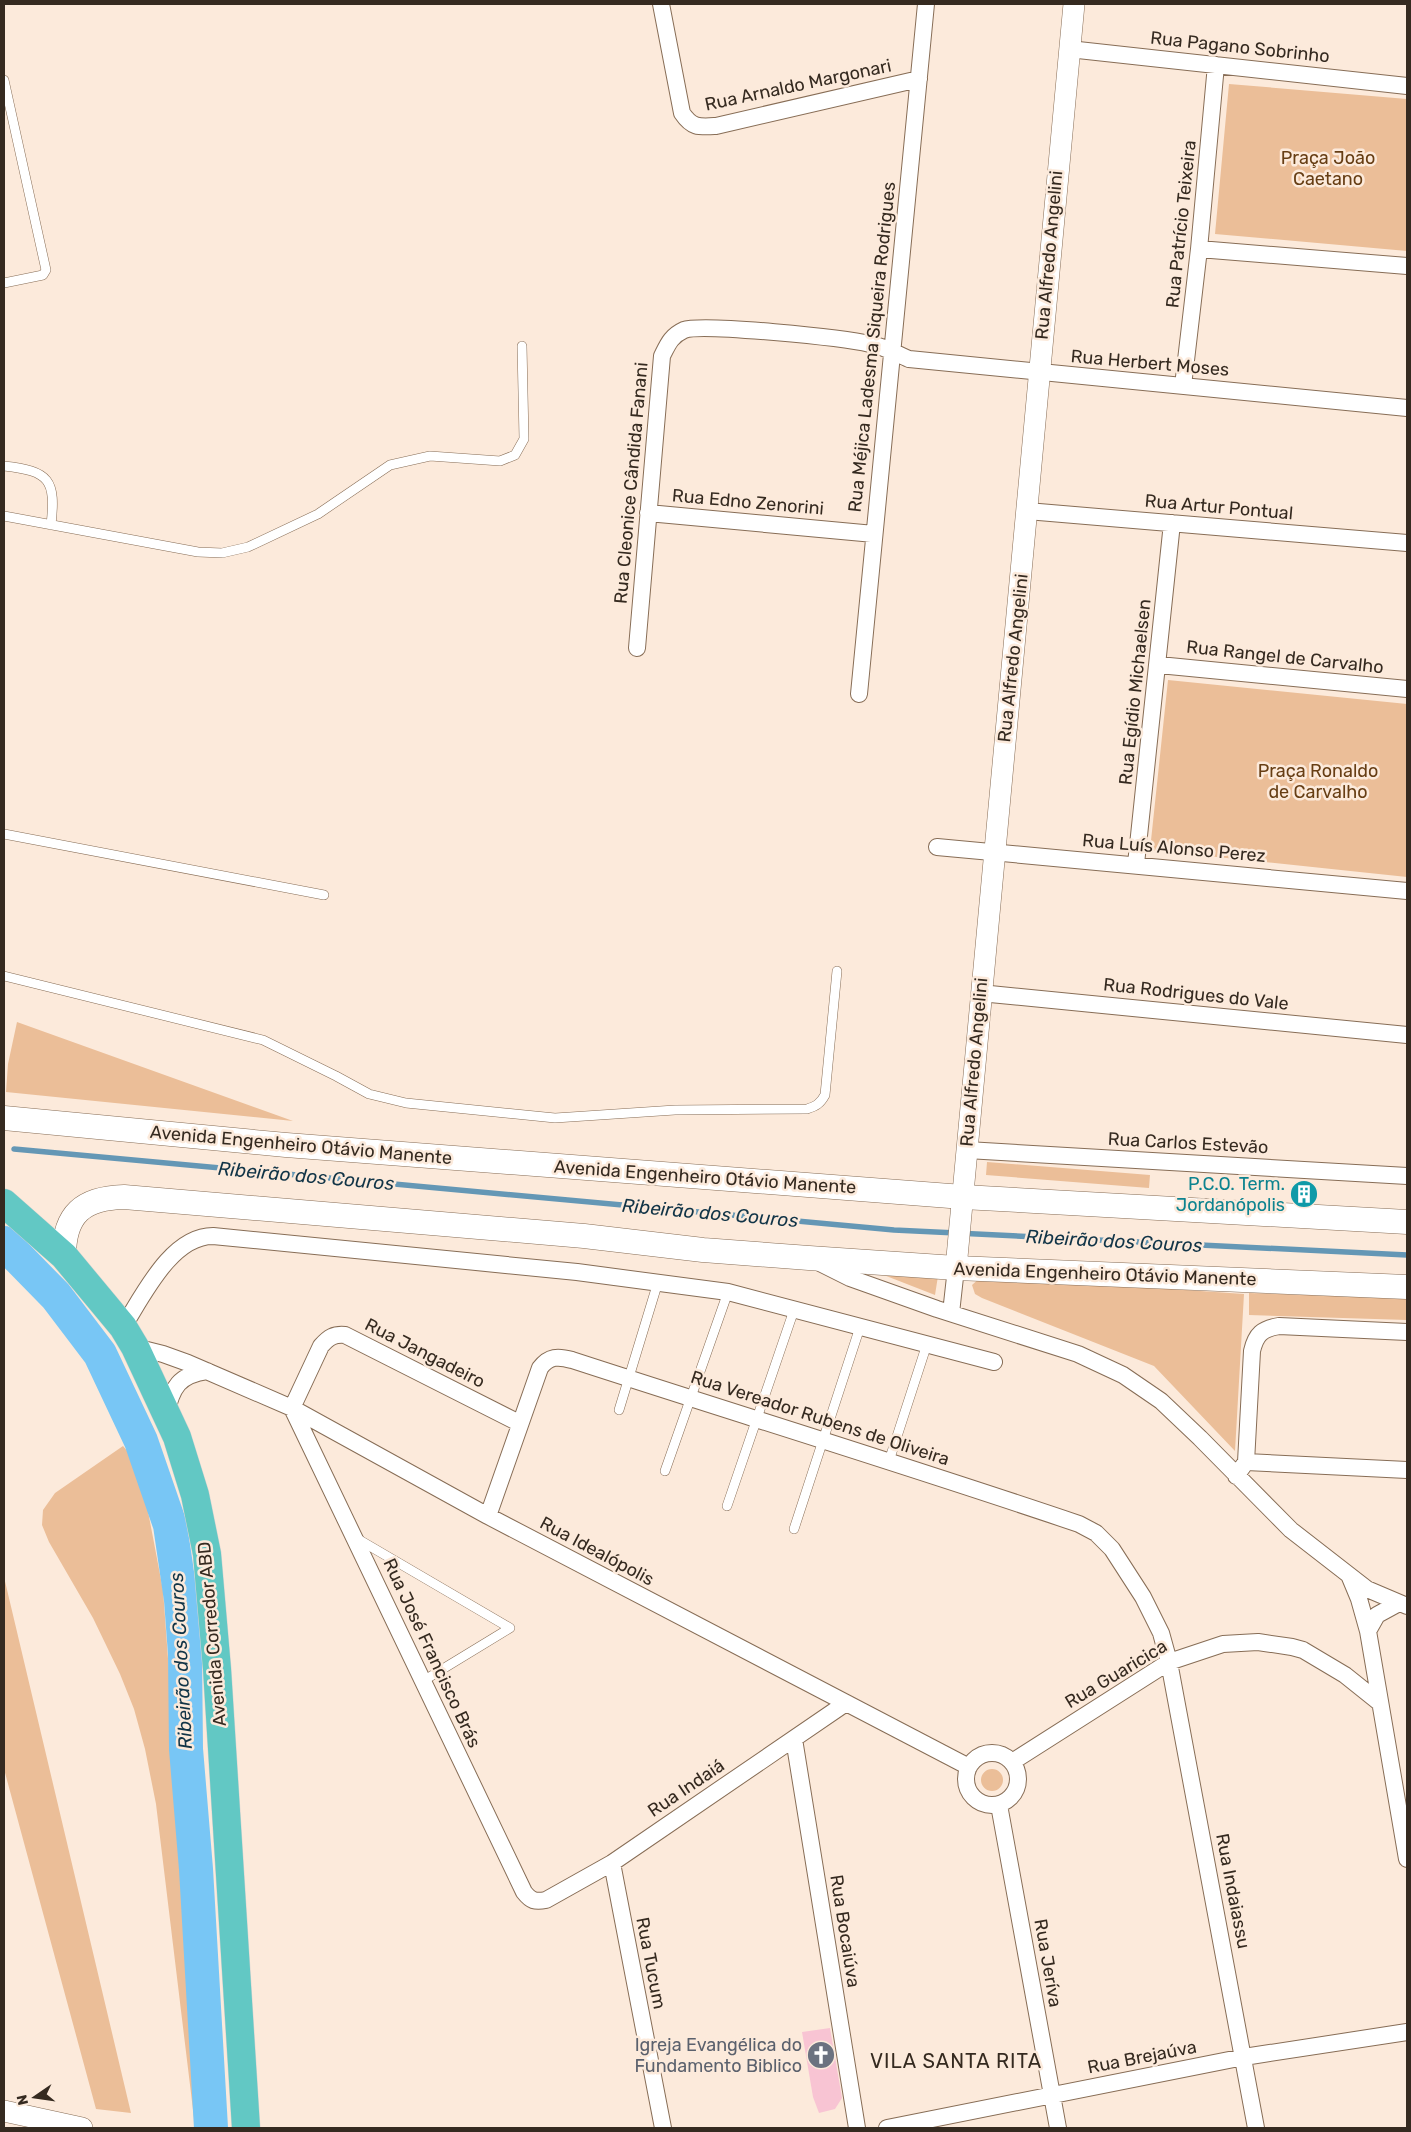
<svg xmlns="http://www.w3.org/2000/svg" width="1411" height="2132" viewBox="0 0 1411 2132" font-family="Rubik,sans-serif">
	<rect width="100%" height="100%" fill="#fceadb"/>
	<path fill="#ebbe98" d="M1229 84 1407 99V251L1215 234Z
		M1168 680 1407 704V877L1150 850Z
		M17 1022 293 1121 6 1092 8 1064Z
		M987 1162 1150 1175 1149 1188 986 1175Z
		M876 1272 938 1276 935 1295Z
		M982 1276 1244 1294 1235 1451 1154 1366 982 1298 975 1294 972 1285Z
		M1249 1293 1407 1298V1320L1249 1315Z
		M123 1446 134 1459 143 1485 163 1590 170 1686 174 1782 204 2117 194 2118 156 1804 145 1749 134 1709 120 1674 93 1618 49 1542 42 1525 43 1510 55 1493Z
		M4 1577 131 2113 96 2109 4 1769Z
		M981 1780a11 11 0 1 1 22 0a11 11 0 1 1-22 0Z"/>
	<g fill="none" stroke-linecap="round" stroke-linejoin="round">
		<path stroke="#6497b5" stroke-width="5.5" d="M14 1149 894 1230 1407 1255"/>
		<path stroke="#78c6f5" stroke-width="34" d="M4 1243 56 1296 100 1354 141 1441 170 1525 181 1600 185 1654 186 1749 196 1869 211 2128"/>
	</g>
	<path fill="#f8c4d3" d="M830 2028 842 2098 835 2109 819 2113 813 2097 802 2032Z"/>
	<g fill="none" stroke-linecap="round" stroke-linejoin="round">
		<defs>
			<path id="service" d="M4 80 46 270 43 275 4 283
				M4 466C50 471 56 480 51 525
				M4 516 198 552 222 553 248 547 318 514 390 465 430 456 500 461 515 455 524 439 522 346
				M4 834 324 895
				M4 976 263 1040 336 1076 369 1094 406 1103 555 1118 675 1110 807 1109C816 1106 820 1104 825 1095L837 971
				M619 1410 658 1282
				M889 1461 927 1344
				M665 1471 728 1292
				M727 1506 794 1310
				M794 1529 860 1327
				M356 1538 510 1628 423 1681"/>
			<path id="minor" d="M661 4 682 113C692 128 699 127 716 126L919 79
				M1069 49 1407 86
				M1199 249 1407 266
				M1183 386 1199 249 1216 65
				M1027 511 1407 543
				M648 513 874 534
				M637 648 662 356C668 344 671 336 684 330 702 323 845 338 870 344 883 346 897 354 909 359L1407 408
				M1159 665 1407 689
				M859 694 926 4
				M937 847 1407 891
				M1136 864 1172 523
				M980 993 1407 1035
				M967 1150 1407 1176
				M820 1263 850 1278 937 1309 1078 1354 1123 1375 1161 1401 1200 1438 1291 1530 1367 1589 1407 1606
				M951 1313 956 1268
				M123 1327C143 1296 171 1236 213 1236L577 1272 728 1292 994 1362
				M135 1347 163 1354 188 1363 292 1408 488 1516 969 1767
				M166 1414C172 1387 179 1375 207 1371
				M519 1423 345 1335C334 1334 329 1337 321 1346L292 1408 524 1892C531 1901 535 1902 546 1900L612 1863 846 1703
				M1246 1462 1407 1470
				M1236 1476 1246 1462 1252 1351C1256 1334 1262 1329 1279 1326L1407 1332
				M488 1516 540 1368C549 1356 558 1356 572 1360 741 1415 911 1467 1079 1524L1096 1533 1112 1549 1143 1597 1161 1633 1169 1662 1256 2128
				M1349 1575 1359 1599 1368 1631 1407 1859
				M1368 1631 1377 1615 1399 1603
				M794 1739 857 2128
				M966 1779a26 26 0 1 1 52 0a26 26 0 1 1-52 0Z
				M1012 1762 1169 1662 1223 1644 1258 1642 1292 1647 1303 1650 1345 1675 1380 1703
				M999 1805 1058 2128
				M612 1863 663 2128
				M887 2128 1244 2057 1407 2032"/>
			<path id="tertiary" d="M956 1268 1074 4
				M4 2111 82 2128"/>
			<path id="secondary" d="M4 1118 286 1145 963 1197 1407 1222
				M64 1256C64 1214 83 1198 124 1197L584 1236 703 1250 809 1258 956 1268 1407 1287"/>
			<path id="trunk" d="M4 1203 64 1256 123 1327 135 1347 177 1437 195 1495 207 1554 217 1669 246 2128"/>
		</defs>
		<use href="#service" stroke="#876d56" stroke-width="10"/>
		<use href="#minor" stroke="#876d56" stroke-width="18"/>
		<use href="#tertiary" stroke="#876d56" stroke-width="22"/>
		<use href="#secondary" stroke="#876d56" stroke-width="25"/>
		<use href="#trunk" stroke="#d7d4d2" stroke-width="29"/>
		<use href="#service" stroke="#fff" stroke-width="9"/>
		<use href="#minor" stroke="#fff" stroke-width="16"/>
		<use href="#tertiary" stroke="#fff" stroke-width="21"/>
		<use href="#secondary" stroke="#fff" stroke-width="24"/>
		<use href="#trunk" stroke="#62c8c4" stroke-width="28"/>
	</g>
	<defs>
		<symbol id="building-disc" viewBox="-11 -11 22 22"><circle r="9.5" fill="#0f9aa8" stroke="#fceadb"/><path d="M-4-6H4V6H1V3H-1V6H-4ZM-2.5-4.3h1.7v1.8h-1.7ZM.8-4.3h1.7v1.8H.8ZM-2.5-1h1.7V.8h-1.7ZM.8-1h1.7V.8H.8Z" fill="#fff"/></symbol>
		<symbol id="church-disc" viewBox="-11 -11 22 22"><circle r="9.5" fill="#6b7280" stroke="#fceadb"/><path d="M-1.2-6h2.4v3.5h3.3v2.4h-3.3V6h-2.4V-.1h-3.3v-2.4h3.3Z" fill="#fff"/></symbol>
	</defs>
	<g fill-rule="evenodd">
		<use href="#building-disc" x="1288" y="1178" width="32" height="32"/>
		<use href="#church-disc" x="805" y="2039" width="32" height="32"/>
	</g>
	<g text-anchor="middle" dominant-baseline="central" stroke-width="5" stroke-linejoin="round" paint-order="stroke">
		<g font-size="18" fill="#352a20" stroke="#fceadb">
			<text transform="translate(1240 47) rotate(6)">Rua Pagano Sobrinho</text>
			<text transform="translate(798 85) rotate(-12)">Rua Arnaldo Margonari</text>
			<text transform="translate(1181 224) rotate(-84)">Rua Patrício Teixeira</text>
			<text transform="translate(1049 255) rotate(-85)">Rua Alfredo Angelini</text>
			<text transform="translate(872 347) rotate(-84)">Rua Méjica Ladesma Siqueira Rodrigues</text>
			<text transform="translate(1150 363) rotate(5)">Rua Herbert Moses</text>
			<text transform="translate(631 483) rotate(-85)">Rua Cleonice Cândida Fanani</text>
			<text transform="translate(748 502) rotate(5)">Rua Edno Zenorini</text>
			<text transform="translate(1219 507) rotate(5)">Rua Artur Pontual</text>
			<text transform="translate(1285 657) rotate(6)">Rua Rangel de Carvalho</text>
			<text transform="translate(1013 658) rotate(-84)">Rua Alfredo Angelini</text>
			<text transform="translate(1135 692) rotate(-84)">Rua Egídio Michaelsen</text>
			<text transform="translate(1174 848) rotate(5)">Rua Luís Alonso Perez</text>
			<text transform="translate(1196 994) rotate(6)">Rua Rodrigues do Vale</text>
			<text transform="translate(974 1062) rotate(-85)">Rua Alfredo Angelini</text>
			<text transform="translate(1188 1143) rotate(3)">Rua Carlos Estevão</text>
			<text transform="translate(301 1145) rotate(5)">Avenida Engenheiro Otávio Manente</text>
			<text transform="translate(705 1177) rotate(4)">Avenida Engenheiro Otávio Manente</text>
			<text transform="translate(1105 1274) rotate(2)">Avenida Engenheiro Otávio Manente</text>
			<text transform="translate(425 1353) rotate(27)">Rua Jangadeiro</text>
			<text transform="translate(820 1418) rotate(18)">Rua Vereador Rubens de Oliveira</text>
			<text transform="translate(597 1551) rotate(28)">Rua Idealópolis</text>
			<text transform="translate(212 1634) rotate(-95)">Avenida Corredor ABD</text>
			<text transform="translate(432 1653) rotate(65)">Rua José Francisco Brás</text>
			<text transform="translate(1116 1674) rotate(-31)">Rua Guaricica</text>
			<text transform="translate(686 1788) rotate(-34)">Rua Indaiá</text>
			<text transform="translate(1233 1891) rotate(79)">Rua Indaiassu</text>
			<text transform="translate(845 1931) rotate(81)">Rua Bocaiúva</text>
			<text transform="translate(651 1963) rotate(79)">Rua Tucum</text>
			<text transform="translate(1048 1963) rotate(80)">Rua Jeríva</text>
			<text transform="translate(1142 2057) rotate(-11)">Rua Brejaúva</text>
		</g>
		<g font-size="18" fill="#673e14" stroke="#fceadb">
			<text x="1328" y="158">Praça João<tspan x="1328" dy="21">Caetano</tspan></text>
			<text x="1318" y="771">Praça Ronaldo<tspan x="1318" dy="21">de Carvalho</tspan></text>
		</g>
		<g font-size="18" fill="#0d838f" stroke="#fceadb" text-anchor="end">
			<text x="1285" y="1184">P.C.O. Term.<tspan x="1285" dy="21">Jordanópolis</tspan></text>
		</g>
		<g font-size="18" fill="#5b616d" stroke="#fceadb" text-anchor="end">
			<text x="802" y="2045">Igreja Evangélica do<tspan x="802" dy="21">Fundamento Biblico</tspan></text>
		</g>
		<g font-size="19" font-style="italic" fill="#113447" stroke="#fceadb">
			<text transform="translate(306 1176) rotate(5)">Ribeirão dos Couros</text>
			<text transform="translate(710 1213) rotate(5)">Ribeirão dos Couros</text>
			<text transform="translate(1114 1241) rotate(3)">Ribeirão dos Couros</text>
			<text transform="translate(181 1661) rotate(-93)">Ribeirão dos Couros</text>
		</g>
		<g font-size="20" letter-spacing="1" fill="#352a20" stroke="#fceadb">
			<text x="956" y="2061">VILA SANTA RITA</text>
		</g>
	</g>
	<rect width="1411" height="2132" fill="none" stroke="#352a20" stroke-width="10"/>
	<g transform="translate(35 2097) rotate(257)" stroke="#fceadb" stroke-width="4" paint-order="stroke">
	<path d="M0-4L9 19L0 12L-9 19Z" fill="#352a20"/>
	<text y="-8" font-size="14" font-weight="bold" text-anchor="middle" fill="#352a20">N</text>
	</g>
</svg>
